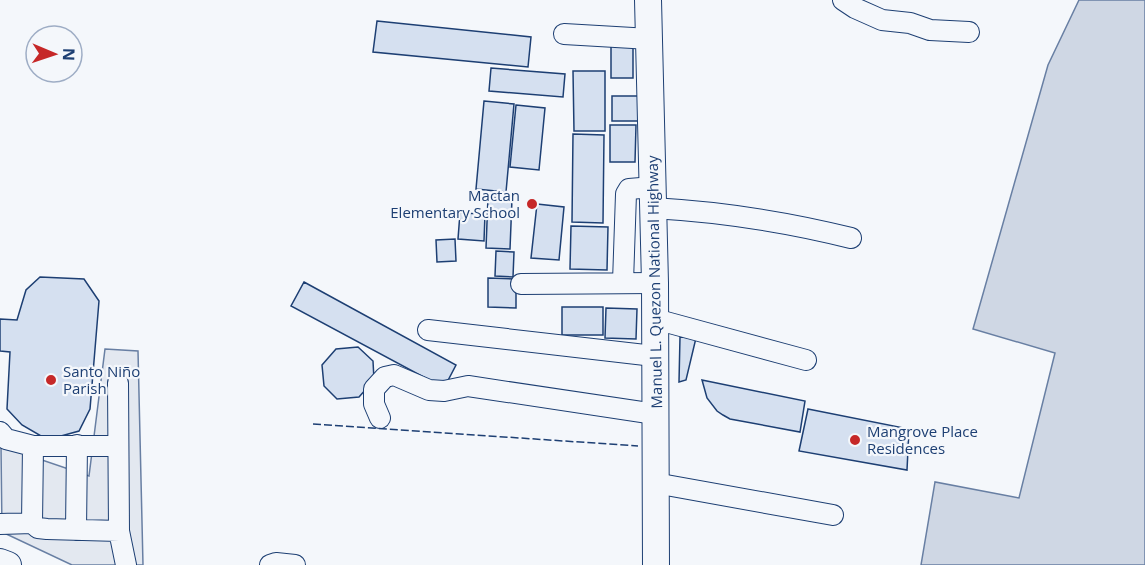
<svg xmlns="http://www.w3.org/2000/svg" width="1145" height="565" viewBox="0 0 1145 565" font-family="'Open Sans',sans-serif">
	<rect width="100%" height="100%" fill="#f4f7fb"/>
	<path fill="#e3e8f0" stroke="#687fa3" stroke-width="1.5" d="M105 349 138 351 143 565H72L2 532 1 446 89 476Z"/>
	<path fill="#cfd7e4" stroke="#687fa3" stroke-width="1.5" d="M1079 0H1145V565H921L935 482 1019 498 1055 353 973 329 1048 65Z"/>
	<path fill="#d5e0f0" stroke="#1d3f73" stroke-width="1.5" d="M377 21 531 37 528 67 373 52Z
		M611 41H633V78H611Z
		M491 68 565 74 563 97 489 91Z
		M573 71H605V131H574Z
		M612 96H638V121H612Z
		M484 101 514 104 506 192 476 189Z
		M516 105 545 108 539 170 510 167Z
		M610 125H636L635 162H610Z
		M573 134 604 135 603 223 572 222Z
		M488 197 512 199 510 249 486 248Z
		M537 204 564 207 559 260 531 258Z
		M460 213 485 214 484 241 458 239Z
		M571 226 608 227 607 270 570 269Z
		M455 239 456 261 437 262 436 240Z
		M496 251 514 252 513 277 495 276Z
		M40 277 84 279 99 301 90 409 79 431 61 436H41L22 425 7 409 10 352 0 351V319L17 320 26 290Z
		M488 278 516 279V308L488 307Z
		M304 282 456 365 444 388 291 306Z
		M562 307H603V335H562Z
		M606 308 637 309 636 339 605 338Z
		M680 337 696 338 686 380 679 382Z
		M358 347 373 361 374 380 359 397 337 399 324 386 322 365 336 349Z
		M702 380 805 401 800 432 730 419 723 415 717 411 707 398Z
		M808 409 909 429 907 470 799 451Z"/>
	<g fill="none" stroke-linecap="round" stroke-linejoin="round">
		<defs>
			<path id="minor" d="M843 0 855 8 882 20 910 23 930 30 969 32
				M564 34 650 39
				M653 208C723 212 783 221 851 238
				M623 282 626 194 629 189 653 187
				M521 284 655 283
				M655 319 806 360
				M428 330 654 356
				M118 383 119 531 126 565
				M380 418 374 404V389L385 377 394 375 429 390 444 391 468 386 655 414
				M0 432 6 439 33 446H118
				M33 446 32 523 38 528 47 529 119 531
				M655 483 833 515
				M0 524 32 523
				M76 530 77 445
				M270 565 276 563 295 565"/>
			<path id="major" d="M648 0 655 283 656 565
				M0 562 8 565"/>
		</defs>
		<use href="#minor" stroke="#1d3f73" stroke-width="22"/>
		<use href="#major" stroke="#1d3f73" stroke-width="28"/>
		<use href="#minor" stroke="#f4f7fb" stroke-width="20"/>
		<use href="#major" stroke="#f4f7fb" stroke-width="26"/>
		<path stroke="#1d3f73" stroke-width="1.5" stroke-dasharray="8 3" stroke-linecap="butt" d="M313 424 638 446"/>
	</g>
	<g fill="#c62828" stroke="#f4f7fb" stroke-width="2">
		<circle cx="532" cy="204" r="6"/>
		<circle cx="51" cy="380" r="6"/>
		<circle cx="855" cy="440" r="6"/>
	</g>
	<g text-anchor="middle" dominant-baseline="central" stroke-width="4.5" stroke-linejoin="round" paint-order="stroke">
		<g font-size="15" fill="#1d3f73" stroke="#f4f7fb" text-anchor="start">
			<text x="520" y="195" text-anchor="end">Mactan<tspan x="520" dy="17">Elementary School</tspan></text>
			<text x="63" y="371">Santo Niño<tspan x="63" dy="17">Parish</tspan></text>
			<text x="867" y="431">Mangrove Place<tspan x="867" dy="17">Residences</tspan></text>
		</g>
		<g font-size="15" fill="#1d3f73" stroke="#f4f7fb">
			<text transform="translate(654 282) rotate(-91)">Manuel L. Quezon National Highway</text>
		</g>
	</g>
	<g transform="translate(54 54) rotate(92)"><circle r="28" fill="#f4f7fb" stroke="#9eadc5" stroke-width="1.5"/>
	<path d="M0-4.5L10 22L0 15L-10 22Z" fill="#c62828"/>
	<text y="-9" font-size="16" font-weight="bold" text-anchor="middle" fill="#1d3f73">N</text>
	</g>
</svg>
